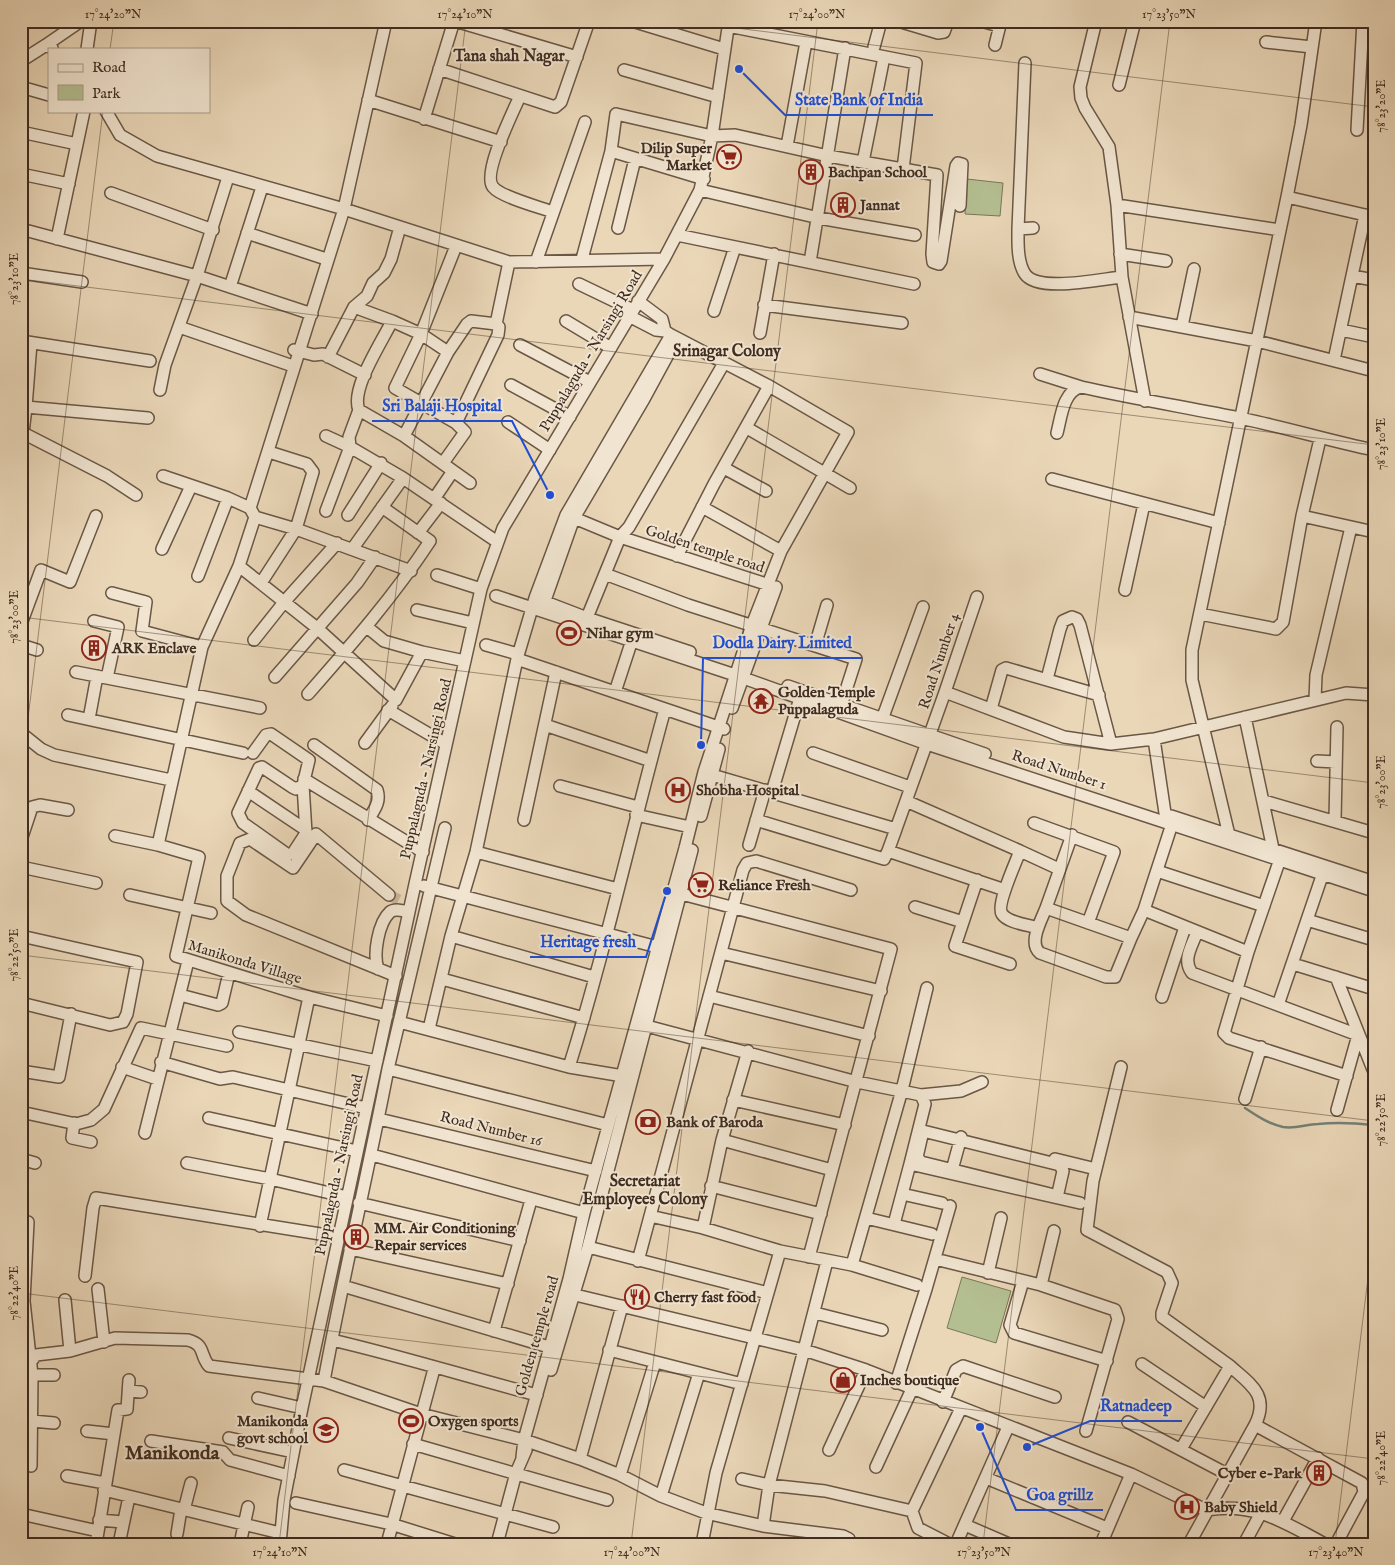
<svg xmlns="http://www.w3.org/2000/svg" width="1395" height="1565" viewBox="0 0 1395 1565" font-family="'IM FELL English',serif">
	<rect width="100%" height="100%" fill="#ead7b8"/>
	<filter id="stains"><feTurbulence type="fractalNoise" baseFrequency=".004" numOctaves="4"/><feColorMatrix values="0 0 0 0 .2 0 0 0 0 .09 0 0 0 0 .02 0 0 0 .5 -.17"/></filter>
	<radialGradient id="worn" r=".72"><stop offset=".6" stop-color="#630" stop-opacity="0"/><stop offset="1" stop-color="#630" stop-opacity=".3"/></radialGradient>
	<path fill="#b4bf91" stroke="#7a7658" d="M967 179 1003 183 1000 216 965 214Z
		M962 1277 1011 1291 996 1343 947 1328Z"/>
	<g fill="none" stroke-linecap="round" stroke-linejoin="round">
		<path stroke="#748178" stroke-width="2.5" d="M1245 1108C1257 1116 1269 1124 1283 1127 1297 1129 1306 1124 1318 1124 1337 1122 1355 1123 1374 1125"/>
		<path stroke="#c8b59a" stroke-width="11" stroke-dasharray="11 5.5" stroke-linecap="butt" d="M389 895 399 900"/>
		<defs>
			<path id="minor" d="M455 21 577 57
				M632 21 724 49
				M898 21 938 33 944 32 948 21
				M981 21 999 26
				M1096 21 1080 87 1081 98 1085 108 1109 147 1117 205 1122 277 1145 401
				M1167 21H1178
				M728 26 916 63 903 169
				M1266 42 1312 47
				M46 45 81 21
				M995 45 1001 21
				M874 47 881 21
				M87 49 91 21
				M21 61 46 45 52 48
				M1025 63 1018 229C1018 242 1017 262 1025 274 1038 293 1101 279 1122 277
				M439 69 555 107 561 102 589 21
				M624 70 718 97
				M1119 85 1135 21
				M21 87 49 95
				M520 96C513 112 482 174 493 187 501 197 539 207 553 212
				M368 100 501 142
				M106 111 120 135 157 156 344 209 509 262 664 259
				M424 119 454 21
				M1357 130 1363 21
				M21 132 77 144
				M787 146 806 42
				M611 151 704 179
				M863 162 884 57
				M21 174 69 184
				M700 190 819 218 915 235
				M111 193 213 230
				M1287 197 1365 215
				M1117 205 1280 230
				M618 228 635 159
				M21 229 197 276 228 177
				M1018 229 1033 228
				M247 233 323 258
				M677 235 914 284
				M57 239 84 111
				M1120 254 1166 261
				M582 259 611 151 616 114 712 136 735 135 828 156 937 175 932 254 933 262 939 264 941 261 956 166 958 163 962 164 960 206
				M536 262 585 122
				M810 262 845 48
				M21 273 82 282
				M1352 276 1374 280
				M579 284 633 310
				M230 287 262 187
				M764 305 902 323
				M354 307 392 321
				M714 311 735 247
				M629 316 656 330 665 331
				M1129 317 1257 341 1374 371
				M566 321 611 348
				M1182 326 1194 269
				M179 327 290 365
				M1341 330 1374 337
				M760 333 774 254
				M21 341 150 361
				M31 343 26 407 148 418
				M520 345 590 382
				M294 350 314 355 323 354 365 375
				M328 357 354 307 367 296 373 283 384 273 391 259 400 227
				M1334 360 1365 215 1374 216
				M1040 374 1081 387
				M511 385 570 417
				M160 390 165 365 197 276 312 314
				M26 407 23 433 107 476 136 495
				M359 410C350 389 382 342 392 321L421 334 448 352
				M508 422 550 450
				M456 423 498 335 499 327 496 324 509 262
				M747 428 850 488
				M1057 433C1061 418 1063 391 1081 387 1135 399 1190 408 1244 419 1288 428 1330 441 1374 450
				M404 436 448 352 467 324 471 321 496 324
				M443 463 465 432 456 423 395 388 421 334 456 246
				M724 468 766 491
				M163 476 228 498 250 508 255 517 239 566 202 647
				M1052 479 1219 523
				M470 483 404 436 359 410 349 437 350 447 403 478 496 541
				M434 499 453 471
				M702 507 781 551
				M250 508 344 209 386 21
				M326 511 350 447 326 436
				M348 515 381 463
				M567 515 620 537 766 584
				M1302 516 1320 439
				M255 517 296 529 411 571
				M418 533 441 503
				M353 548 403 478
				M162 549 191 486
				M677 556 714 484 769 386
				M239 566 317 628 396 700 422 652 384 641 367 627
				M605 574 688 605 856 659 839 712
				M437 575 481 589
				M198 576 228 498
				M261 583 296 529 313 472 307 464 269 452
				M1125 590 1144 504
				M112 593 146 602 142 631 202 647 158 845
				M496 596 735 675 927 744 1374 891
				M535 598 587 618 690 652
				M542 609 574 518 644 399 676 340
				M417 610 473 623
				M1200 614 1276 629 1283 622 1302 516 1374 532
				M94 621 118 627 107 678
				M21 624 41 570 70 582 96 516
				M584 625 620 537 629 527 724 363
				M254 640 285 601 337 543
				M21 645 37 650
				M486 645 518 654
				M815 646 827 605
				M422 652 465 661
				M517 659 724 729
				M76 672 260 708
				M275 677 357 583 375 557
				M1047 679 1060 629 1063 621 1072 617 1077 619 1080 625 1111 744
				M788 686 985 754
				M615 692 634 634
				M945 692 1064 737 1111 744 1154 739 1346 693 1374 695
				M308 694C351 645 394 596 430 541L382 507
				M1315 700 1316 675 1351 527
				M732 708 776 587
				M991 709 1002 670 1006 668 1099 695
				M388 710 446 744
				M68 715 243 753
				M1245 717 1273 849
				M89 719 97 676
				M545 725 651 761
				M880 725 923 607
				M21 733 41 749 54 755 171 780
				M1154 739 1165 813
				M365 743 392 706
				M314 745 377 790C381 802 374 810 368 820
				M253 753 266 735 271 734 309 760 303 785 306 833 293 853 288 855 243 823 238 813 259 768 262 767 292 787 296 789 303 785
				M813 753 910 787
				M1317 761 1336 762
				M712 775 896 829 945 692 977 597
				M304 779 423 852
				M560 786 638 807
				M248 791 306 830
				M772 792 800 698
				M906 801 1020 851
				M1264 801 1374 833
				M636 815 690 827
				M701 816 719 749
				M1171 816 1374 882
				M524 820 556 672
				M756 820 884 859 888 851
				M1335 820 1337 727
				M1034 823 1114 852 1088 923
				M445 828 388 1069 608 1125
				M896 829 888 851 1005 890
				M1229 835 1192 680V650L1287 197 1301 125 1316 21
				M115 836 158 845 199 857 176 956 309 997 387 1016
				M21 840 32 807 40 805 68 810
				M749 845 765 790
				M476 852 618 889
				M1279 862 1248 952 1224 1033 1229 1038 1347 1076
				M21 867 96 883
				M1157 871 1264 906
				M977 880 955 946 1010 964
				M424 886 665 949
				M674 892 891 949 809 1257
				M130 895 211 913
				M389 895 316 834 293 868 250 839 240 843 227 876V901L246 915 396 976
				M915 907 963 922
				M1046 908 1131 938 1115 977H1106L1040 953C1028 943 1041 921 1046 908Z
				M1046 908 1072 835
				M1144 910 1172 824
				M1307 920 1374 940
				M1038 928C1029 925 1008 923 1002 914 996 905 1016 862 1020 851L1059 869
				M1197 932C1192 946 1182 960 1192 973L1358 1035 1337 1110
				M21 936 137 962 127 1014 123 1022 110 1025 21 1003
				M451 936 594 977
				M1131 938 1144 910 1248 952
				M721 953 881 991
				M1293 964 1374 989
				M378 969C373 955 378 923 390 912 395 908 403 911 409 912
				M1336 977 1374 1072
				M442 979 584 1018
				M180 995 218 1005 222 1003 229 973
				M709 996 869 1036
				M1162 997 1185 927
				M1278 1005 1322 876
				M399 1022 569 1067 623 1076
				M639 1024 857 1082 921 1095 925 1104 910 1164 1080 1203
				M429 1029 451 936 476 852 517 659 535 598 566 515 671 335
				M239 1032 377 1061
				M161 1062 220 1079 233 1077 366 1108
				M122 1067 157 1079
				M569 1067C606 949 632 828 665 709
				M1121 1067 1093 1181 1087 1230 1167 1272 1172 1283 1162 1313V1317L1230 1366 1181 1449
				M21 1071 59 1077 71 1014
				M921 1095 961 1091 982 1082
				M1245 1099 1261 1047
				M733 1100 845 1125
				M21 1112 76 1124 91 1120 104 1109 141 1028 227 1046
				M209 1118 357 1151
				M379 1119 596 1171
				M74 1123 72 1138 91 1142
				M923 1131 1060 1165 1063 1171 1058 1193 1054 1195 921 1162 917 1157Z
				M145 1133 188 961
				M722 1140 832 1170
				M372 1155 584 1213
				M21 1159 35 1163
				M1055 1159 1096 1169
				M187 1163 270 1179 347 1197
				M952 1170 961 1137
				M711 1186 821 1214
				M902 1194 942 1203
				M359 1203 520 1241
				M650 1216 703 1228 780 1251 852 1265 917 1285
				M866 1218 932 1234
				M28 1222 24 1301 32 1375 31 1466
				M894 1224 910 1164
				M260 1226 309 997
				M703 1228 722 1140 748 1051
				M588 1247 768 1293
				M350 1249 508 1284
				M935 1259 1041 1285 1115 1310 1118 1319 1086 1431
				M638 1261 743 870 747 863 756 861 851 890
				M852 1265 902 1090 927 988
				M988 1273 1001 1218
				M85 1276 93 1208 96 1198 339 1237
				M1023 1281 1010 1325 1014 1333 1107 1361
				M1041 1285 1054 1231
				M343 1286 549 1347
				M98 1289 104 1342
				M567 1293 804 1350 866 1370 1131 1474 1206 1510C1256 1502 1283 1522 1325 1544
				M65 1300 70 1351
				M815 1313 882 1330
				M494 1331 531 1200
				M332 1340C401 1356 468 1377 537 1395
				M609 1350 742 1384
				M1142 1364 1206 1407
				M21 1366 30 1363 36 1355 70 1351 115 1338 188 1340C206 1345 199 1354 209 1366L324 1381 421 1414 524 1440 580 1459 620 1475 661 1496 706 1513 763 1526 843 1536 849 1539 850 1544
				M1230 1366C1250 1384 1270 1395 1255 1425
				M551 1370 588 1247 692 850
				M32 1375H54
				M324 1381C343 1277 368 1173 388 1069
				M896 1383 926 1289 950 1206
				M129 1391 141 1392
				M258 1398 302 1408
				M943 1402 956 1370 963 1366 1055 1397
				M32 1421 54 1423
				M1128 1422 1227 1474
				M87 1431 114 1434
				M229 1438 293 1452
				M151 1441 223 1452 230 1460 289 1476
				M413 1444 607 1500
				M829 1450 866 1370
				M522 1457 524 1440 569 1279 584 1213 685 848 704 772 752 625 781 551 848 432 769 386 671 335 665 331 662 319 638 301
				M580 1459 622 1306
				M876 1467 912 1389
				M344 1470 553 1527
				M620 1475 655 1362
				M67 1476 105 1483
				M986 1478 1107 1528
				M742 1479 769 1485 825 1491 912 1511 918 1528 949 1544
				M104 1490 280 1533
				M661 1496 699 1373
				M296 1503 391 1524 455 1544
				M184 1510 191 1483
				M912 1511 961 1408
				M21 1514 98 1531
				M99 1520 123 1522
				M1283 1521 1318 1458
				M965 1525 1009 1544
				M763 1526 769 1485 827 1261
				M177 1534 181 1509
				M96 1544 118 1410 127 1409 129 1380
				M119 1544 129 1497
				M240 1544 248 1507
				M280 1544 284 1500 302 1408 415 884 481 589 503 528 664 259 700 190 712 136 729 21
				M387 1544 434 1369
				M497 1544 516 1473 526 1450
				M702 1544 716 1473 780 1251
				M956 1544 1008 1427
				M1101 1544 1131 1474
				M1189 1544 1255 1425 1362 1483 1364 1492 1336 1544
				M1244 1544 1262 1511"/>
		</defs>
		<use href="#minor" stroke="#6a5746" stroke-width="14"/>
		<use href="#minor" stroke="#f1e5d1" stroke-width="11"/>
	</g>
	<path fill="none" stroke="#3f2c20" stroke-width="1" stroke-opacity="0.45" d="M679 21 1374 107M110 49 114 21M21 279 1374 445M21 617 1374 783M21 775 103 111M21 955 1374 1121M21 1293 1374 1459M279 1544 466 21M631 1544 818 21M983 1544 1170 21M1335 1544 1374 1230"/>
	<defs>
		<symbol id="supermarket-ring" viewBox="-11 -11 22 22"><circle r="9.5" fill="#f1e5d1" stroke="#8f2418" stroke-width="1.5"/><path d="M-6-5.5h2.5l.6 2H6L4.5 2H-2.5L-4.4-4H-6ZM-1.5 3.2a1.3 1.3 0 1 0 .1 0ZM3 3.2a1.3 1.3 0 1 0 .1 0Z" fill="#8f2418"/></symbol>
		<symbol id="building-ring" viewBox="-11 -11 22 22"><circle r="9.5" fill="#f1e5d1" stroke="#8f2418" stroke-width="1.5"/><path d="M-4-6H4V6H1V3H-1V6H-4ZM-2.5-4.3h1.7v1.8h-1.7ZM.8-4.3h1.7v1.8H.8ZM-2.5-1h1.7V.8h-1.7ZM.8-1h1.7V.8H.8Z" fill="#8f2418"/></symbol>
		<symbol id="stadium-ring" viewBox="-11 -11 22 22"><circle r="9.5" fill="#f1e5d1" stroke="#8f2418" stroke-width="1.5"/><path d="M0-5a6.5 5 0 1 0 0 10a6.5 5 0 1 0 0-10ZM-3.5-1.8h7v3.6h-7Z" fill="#8f2418"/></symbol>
		<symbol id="temple-ring" viewBox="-11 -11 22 22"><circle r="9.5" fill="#f1e5d1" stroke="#8f2418" stroke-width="1.5"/><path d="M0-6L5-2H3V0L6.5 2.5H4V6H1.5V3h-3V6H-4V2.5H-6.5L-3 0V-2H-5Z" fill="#8f2418"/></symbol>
		<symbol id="hospital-ring" viewBox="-11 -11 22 22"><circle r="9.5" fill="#f1e5d1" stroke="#8f2418" stroke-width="1.5"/><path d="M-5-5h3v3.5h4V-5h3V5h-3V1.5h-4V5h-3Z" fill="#8f2418"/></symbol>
		<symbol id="bank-ring" viewBox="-11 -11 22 22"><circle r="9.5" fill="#f1e5d1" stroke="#8f2418" stroke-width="1.5"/><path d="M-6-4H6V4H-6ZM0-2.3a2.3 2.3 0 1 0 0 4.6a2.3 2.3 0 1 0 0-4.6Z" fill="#8f2418"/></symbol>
		<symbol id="restaurant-ring" viewBox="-11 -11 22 22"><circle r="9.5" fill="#f1e5d1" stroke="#8f2418" stroke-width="1.5"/><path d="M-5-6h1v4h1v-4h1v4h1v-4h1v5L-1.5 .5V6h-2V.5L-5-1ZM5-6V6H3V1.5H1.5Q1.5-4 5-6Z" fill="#8f2418"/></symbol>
		<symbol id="shop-ring" viewBox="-11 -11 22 22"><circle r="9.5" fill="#f1e5d1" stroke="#8f2418" stroke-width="1.5"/><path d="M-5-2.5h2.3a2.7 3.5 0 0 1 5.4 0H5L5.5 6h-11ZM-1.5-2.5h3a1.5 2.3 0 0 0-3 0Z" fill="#8f2418"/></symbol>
		<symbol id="school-ring" viewBox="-11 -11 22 22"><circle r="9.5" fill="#f1e5d1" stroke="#8f2418" stroke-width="1.5"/><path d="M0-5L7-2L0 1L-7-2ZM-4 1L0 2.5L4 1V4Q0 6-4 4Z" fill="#8f2418"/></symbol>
	</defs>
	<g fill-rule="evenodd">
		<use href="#supermarket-ring" x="715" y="143" width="28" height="28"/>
		<use href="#building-ring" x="797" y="158" width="28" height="28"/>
		<use href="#building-ring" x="829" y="191" width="28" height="28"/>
		<use href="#stadium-ring" x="555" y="619" width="28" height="28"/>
		<use href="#building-ring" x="80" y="634" width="28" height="28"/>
		<use href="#temple-ring" x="747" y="687" width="28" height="28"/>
		<use href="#hospital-ring" x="664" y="776" width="28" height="28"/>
		<use href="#supermarket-ring" x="687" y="871" width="28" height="28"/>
		<use href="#bank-ring" x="634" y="1108" width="28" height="28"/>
		<use href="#building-ring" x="342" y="1223" width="28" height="28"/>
		<use href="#restaurant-ring" x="623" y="1283" width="28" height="28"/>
		<use href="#shop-ring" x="829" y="1366" width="28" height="28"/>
		<use href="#stadium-ring" x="397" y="1407" width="28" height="28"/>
		<use href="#school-ring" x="312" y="1416" width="28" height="28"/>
		<use href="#building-ring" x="1305" y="1459" width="28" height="28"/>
		<use href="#hospital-ring" x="1173" y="1493" width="28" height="28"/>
	</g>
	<g text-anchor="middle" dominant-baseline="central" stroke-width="4" stroke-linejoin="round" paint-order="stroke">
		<g font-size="15" font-weight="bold" fill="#3f2c20" stroke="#f1e5d1" text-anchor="start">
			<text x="712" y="148" text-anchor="end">Dilip Super<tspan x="712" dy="17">Market</tspan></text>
			<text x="828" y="172">Bachpan School</text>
			<text x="860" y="205">Jannat</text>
			<text x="586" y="633">Nihar gym</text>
			<text x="112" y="648">ARK Enclave</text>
			<text x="778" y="692">Golden Temple<tspan x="778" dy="17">Puppalaguda</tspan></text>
			<text x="696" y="790">Shobha Hospital</text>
			<text x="718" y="885">Reliance Fresh</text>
			<text x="666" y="1122">Bank of Baroda</text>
			<text x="374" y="1228">MM. Air Conditioning<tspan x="374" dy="17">Repair services</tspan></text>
			<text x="654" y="1297">Cherry fast food</text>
			<text x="860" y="1380">Inches boutique</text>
			<text x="308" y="1421" text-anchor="end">Manikonda<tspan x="308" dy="17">govt school</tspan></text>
			<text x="428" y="1421">Oxygen sports</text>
			<text x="1302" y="1473" text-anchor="end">Cyber e-Park</text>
			<text x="1204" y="1507">Baby Shield</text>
		</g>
		<g font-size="15" fill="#3f2c20" stroke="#f1e5d1">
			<text transform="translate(591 351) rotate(-59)">Puppalaguda - Narsingi Road</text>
			<text transform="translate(705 549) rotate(18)">Golden temple road</text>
			<text transform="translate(939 661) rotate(-72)">Road Number 4</text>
			<text transform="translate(426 769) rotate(-77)">Puppalaguda - Narsingi Road</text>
			<text transform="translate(1059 770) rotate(18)">Road Number 1</text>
			<text transform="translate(245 962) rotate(17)">Manikonda Village</text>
			<text transform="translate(491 1129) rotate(14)">Road Number 16</text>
			<text transform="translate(339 1165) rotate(-78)">Puppalaguda - Narsingi Road</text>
			<text transform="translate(537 1336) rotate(-74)">Golden temple road</text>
		</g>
		<g font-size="16" font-weight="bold" fill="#3f2c20" stroke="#f1e5d1">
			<text x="509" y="57">Tana shah Nagar</text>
			<text x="727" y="352">Srinagar Colony</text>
			<text x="645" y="1182">Secretariat<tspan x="645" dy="18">Employees Colony</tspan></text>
		</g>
		<g font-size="20" font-weight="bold" fill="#3f2c20" stroke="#f1e5d1">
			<text x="172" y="1453">Manikonda</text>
		</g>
	</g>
	<path fill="none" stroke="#1d4ed8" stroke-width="2" d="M739 69L785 115H933M550 495L512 421H372M701 745L703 658H862M667 891L646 957H530M1027 1447L1090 1421H1182M980 1427L1016 1510H1103"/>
	<g fill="#1d4ed8" stroke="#f1e5d1" stroke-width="2">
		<circle cx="739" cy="69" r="5"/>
		<circle cx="550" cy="495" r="5"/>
		<circle cx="701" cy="745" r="5"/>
		<circle cx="667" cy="891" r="5"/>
		<circle cx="1027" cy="1447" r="5"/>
		<circle cx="980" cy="1427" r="5"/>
	</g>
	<g font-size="16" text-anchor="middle" font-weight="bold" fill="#1d4ed8" stroke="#f1e5d1" stroke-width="4" stroke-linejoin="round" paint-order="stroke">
		<text x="859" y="105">State Bank of India</text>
		<text x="442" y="411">Sri Balaji Hospital</text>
		<text x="782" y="648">Dodla Dairy Limited</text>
		<text x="588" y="947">Heritage fresh</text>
		<text x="1136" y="1411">Ratnadeep</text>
		<text x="1060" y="1500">Goa grillz</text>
	</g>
	<rect width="1395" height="1565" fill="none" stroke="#ead7b8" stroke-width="55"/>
	<rect x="48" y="48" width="162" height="65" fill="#f1e5d1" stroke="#aa9b8a"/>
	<rect x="58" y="64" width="25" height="8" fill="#f1e5d1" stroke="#aa9b8a"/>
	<text x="92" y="72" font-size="15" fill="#3f2c20">Road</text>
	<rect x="58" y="85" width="25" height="15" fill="#b4bf91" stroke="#aa9b8a"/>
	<text x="92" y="98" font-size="15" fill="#3f2c20">Park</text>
	<rect x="28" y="28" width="1340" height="1510" fill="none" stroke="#3f2c20" stroke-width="2"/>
	<g font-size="12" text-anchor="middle" fill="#3f2c20">
		<text x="113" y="18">17°24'20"N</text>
		<text x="465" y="18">17°24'10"N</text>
		<text x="817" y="18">17°24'00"N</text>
		<text x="1169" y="18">17°23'50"N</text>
		<text transform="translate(1381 106) rotate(-90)" y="4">78°23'20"E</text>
		<text transform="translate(14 279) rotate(-90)" y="4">78°23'10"E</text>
		<text transform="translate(1381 444) rotate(-90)" y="4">78°23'10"E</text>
		<text transform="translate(14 617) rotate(-90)" y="4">78°23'00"E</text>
		<text transform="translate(1381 782) rotate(-90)" y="4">78°23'00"E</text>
		<text transform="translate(14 955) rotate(-90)" y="4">78°22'50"E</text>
		<text transform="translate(1381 1120) rotate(-90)" y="4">78°22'50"E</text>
		<text transform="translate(14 1293) rotate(-90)" y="4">78°22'40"E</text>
		<text transform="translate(1381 1458) rotate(-90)" y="4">78°22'40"E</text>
		<text x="280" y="1556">17°24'10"N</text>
		<text x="632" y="1556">17°24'00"N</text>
		<text x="984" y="1556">17°23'50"N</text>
		<text x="1336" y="1556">17°23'40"N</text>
	</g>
	<rect width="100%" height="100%" filter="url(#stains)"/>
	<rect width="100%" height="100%" fill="url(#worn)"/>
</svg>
